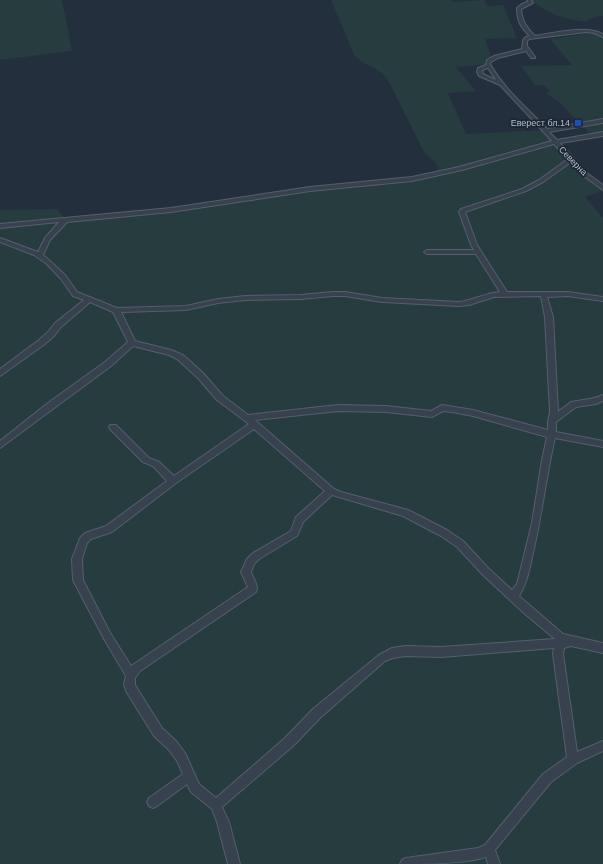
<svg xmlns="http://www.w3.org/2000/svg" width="603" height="864" viewBox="0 0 603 864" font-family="Arial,sans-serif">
	<rect width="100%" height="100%" fill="#242f3e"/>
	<path fill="#263c3f" d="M0 0H62L72 51 0 60Z
		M331 0H451L453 2 484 0 488 6 503 5 517 38 485 39 492 59 488 64 456 67 476 91 448 93 466 134 545 130 586 175 603 188V191L585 197 603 218V864H0V210L57 209 66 219 171 210 270 195 440 174 436 163 425 154 387 78C377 67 364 66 354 55Z
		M529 0H603V16L595 17 585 22C572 20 559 17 547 11 540 8 539 3 531 3Z
		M597 32 603 36V134L592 136 558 101 545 93 550 91 544 85 536 86 521 66 572 65 550 39Z"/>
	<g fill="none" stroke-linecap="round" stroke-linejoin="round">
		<defs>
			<path id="minor" d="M527 0H531L533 3 521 9C522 21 526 27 535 36 555 33 585 25 603 34V37L594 33 586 32 529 39 527 41V46L535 57V58H531L526 51 498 58 491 62 490 64C504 89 528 109 547 129L603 119V123L549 132 557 140 603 132V136L560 143 588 174 603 185V190L584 176 571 162 543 182 526 191 465 212 477 245 507 292H568L603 297V301L568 296 547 297 553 317 558 412 571 402 595 398 603 395V401L596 404 576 407 556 422V432L603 441V447L555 438C546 476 542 515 533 553 530 568 527 583 519 596L563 634 603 643V653L571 646 564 648 563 654 577 752 603 741V751L577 763 551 782 495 850 500 864H488L486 857C465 864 423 864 400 864L402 860 406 858 478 848 485 845 543 774 567 757 553 654 554 648 441 657 406 656 393 658 385 661 321 717 293 746 222 807 229 822 240 864H228L217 822 212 809 191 792 187 784 157 806 153 808 149 806 147 802 149 798 183 774 177 761 168 749 154 736 126 691 124 684 126 676 103 637 73 580 72 559 80 538 85 533 106 526 167 481 153 466 143 462 110 429 109 427 110 425H116L149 458 159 462 174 476 249 424 217 400 197 377 177 359 169 355 133 346 111 366 0 448V441L48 403 105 362 128 342 113 312 90 302 61 327 54 336 45 344 0 376V369L39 340 48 332 55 323 84 300 73 296 61 279 47 264 34 255 0 242V238L38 252 45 238 59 222 0 228V224L171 208 310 187 412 177 459 167 552 141 500 85 479 76 477 72 478 68 486 65 487 60 494 56 522 49 523 40 526 37 530 36C521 28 517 21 517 8L522 4 528 2ZM488 68 496 80 483 74 482 70ZM554 144 568 159 539 180 522 189 461 209 459 212 471 245 474 250H427L424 252 427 254H476L500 292C486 293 473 300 459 302L382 298 345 292H333L301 295 245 296 218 299 186 306 117 308 77 292 65 275 51 262 43 255 50 240 67 222 171 212 310 191 412 181 462 170ZM333 296H345L382 302 459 306 469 305 494 297 541 296 545 317 550 412 548 421V430L473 410 442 405 431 411 386 406 338 405 248 415 223 396 203 373 183 355 171 350 135 341 121 312 186 310 218 303 245 300 301 299ZM338 411 386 412 432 417 443 411 452 412 473 416 547 437 542 460 532 523 517 584 512 590 489 569 463 541 447 530 408 510 341 492 334 489 255 420ZM254 429 325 491 296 517 291 531 253 553 247 559 241 572 248 587 131 666 109 631 83 580 82 559 87 543 91 539 112 532 176 483ZM332 495 403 516 441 536 457 547 483 575 525 614 555 639 441 647 406 646 392 648 379 655 313 709 285 738 216 798 199 784 185 753 176 741 162 728 135 685V678L140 671 256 592C259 586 253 578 251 572L254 564 259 559 297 536 303 522Z"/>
		</defs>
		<use href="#minor" stroke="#565f6c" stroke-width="2"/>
		<use href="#minor" fill="#38414e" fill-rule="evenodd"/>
	</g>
	<rect fill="#1a4fb4" stroke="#1d2633" stroke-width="1.5" x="574" y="119" width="8" height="8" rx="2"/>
	<g text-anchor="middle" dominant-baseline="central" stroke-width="3.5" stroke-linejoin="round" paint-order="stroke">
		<g font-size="9" fill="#b4bcc9" stroke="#1d2633" text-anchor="end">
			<text x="570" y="123">Еверест бл.14</text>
		</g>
		<g font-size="9" fill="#b4bcc9" stroke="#1d2633">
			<text transform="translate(573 161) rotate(46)">Северна</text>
		</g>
	</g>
</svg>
